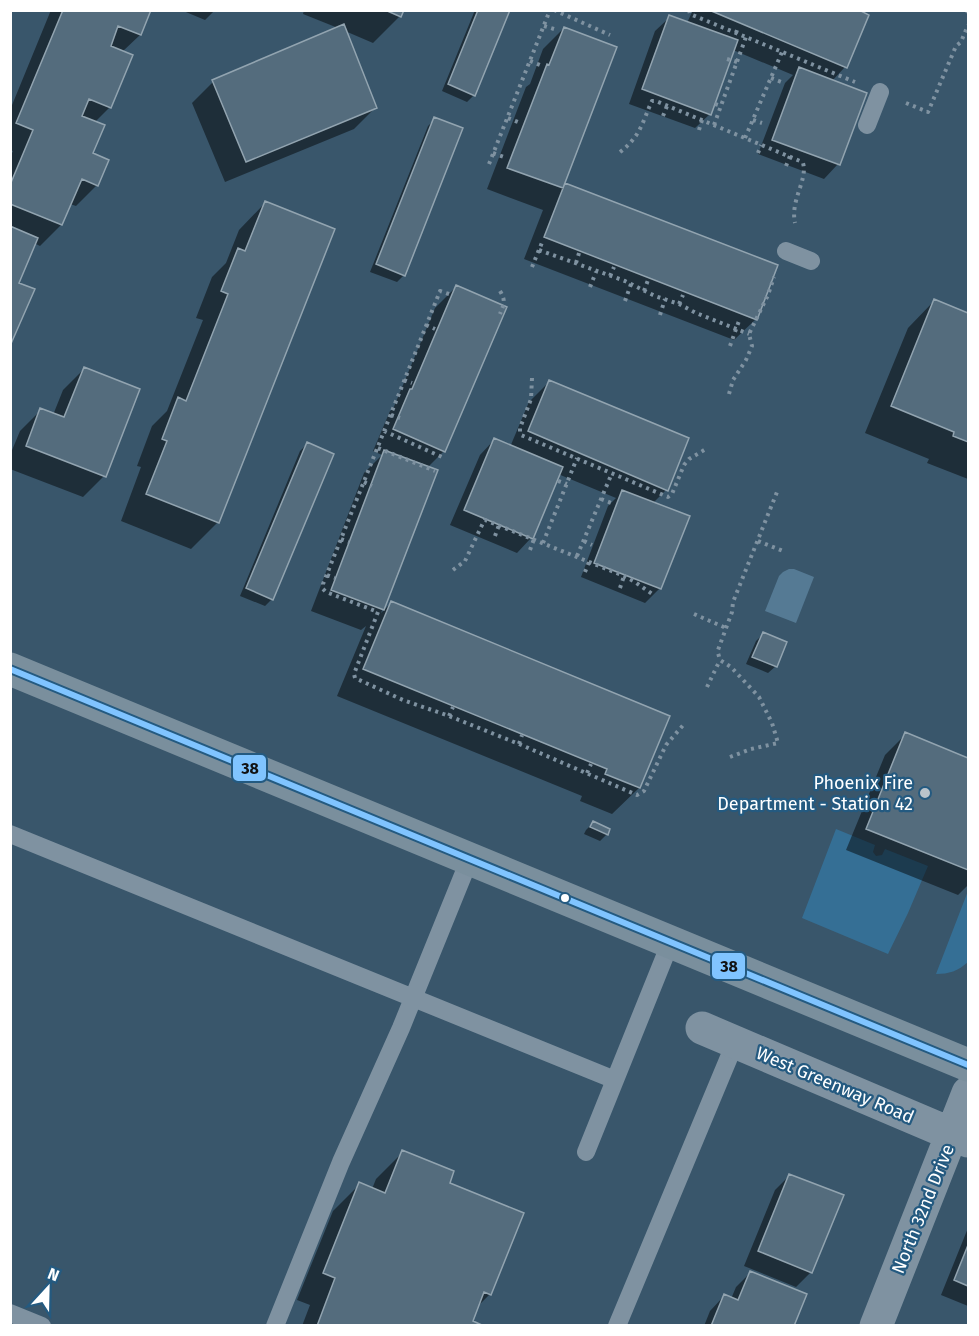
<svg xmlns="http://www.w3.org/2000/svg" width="979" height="1336" viewBox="0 0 979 1336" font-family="'Fira Sans',sans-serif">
	<rect width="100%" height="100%" fill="#39566b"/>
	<path fill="#356f95" d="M836 829 875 845 873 852 876 856 882 855 885 849 928 866 908 913 888 954 802 918Z
		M968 891V962C958 971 949 974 936 974Z"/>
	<path fill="#557a94" d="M789 569H794L814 577 796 623 765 611 779 576 783 572Z"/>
	<path fill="#0007" d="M51 10H149L140 35 122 52 110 107 94 123 91 153 97 185 76 206 70 204 61 225 40 246 34 243 17 283 10 342V157L13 151 10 150V110Z
		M181 10H215L205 20Z
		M304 10H402L400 16 373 43 345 31 375 108 354 129 225 182 192 103 213 82 338 28 303 14Z
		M475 10H509L474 95 467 102 442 91Z
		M693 10H855L867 15 845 67 832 81 866 93 838 164 824 179 758 154 785 83 793 75 733 50 710 114 695 128 629 104 655 31 670 17 687 23Z
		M564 28 563 184 776 266 756 319 734 340 524 259 543 210 487 189 526 87 530 84 543 49Z
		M435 119 404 275 397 282 370 272 428 126Z
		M265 203 218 522 191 549 121 521 141 467 137 466 152 426 167 411 203 320 196 318 212 277 226 263 239 230Z
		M456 287 444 451 427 468 436 471 381 613 391 603 639 788 612 814 580 801 582 796 337 696 366 626 361 630 311 611 364 473 382 455 373 451 390 411 393 409 435 308Z
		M934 301 968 315V479L927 463 929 459 865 433 908 328Z
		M84 369 104 476 83 497 10 469V455L20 431 41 410 53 415 63 390Z
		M550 381 666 490 653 503 660 588 645 603 581 577 608 506 616 498 558 474 531 538 517 553 450 525 480 455 494 440 510 447 529 402Z
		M307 444 272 599 265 606 240 596 300 451Z
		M763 634 776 666 768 673 746 664 756 641Z
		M906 734 968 759V885L958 895 846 850 885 755Z
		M593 823 607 834 600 841 584 834 586 830Z
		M403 1152 448 1184 490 1294 477 1307 471 1321 481 1326H302L310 1305 297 1300 333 1211 360 1184 372 1189 376 1179Z
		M790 1175 811 1272 796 1287 744 1266 775 1190Z
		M968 1228V1306L941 1295Z
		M750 1273 792 1326H704L710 1311 724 1296 731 1299 736 1287Z"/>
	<path fill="#546c7d" stroke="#92a4b0" stroke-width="1.5" d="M63 10H151L141 35 118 26 111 46 133 55 111 108 89 99 82 116 105 125 93 153 109 160 98 186 82 179 62 225 10 204V185L33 130 16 123Z
		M385 10H404L401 17Z
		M478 10H510L475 96 448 84Z
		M709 10H859L869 15 847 68Z
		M669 15 738 40 711 115 642 89Z
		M344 24 377 108 246 162 212 80Z
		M564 27 617 47 563 188 507 168 547 64 549 65Z
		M799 67 867 93 840 165 772 140Z
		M434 117 463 128 405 276 376 264Z
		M565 183 778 265 757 320 544 237Z
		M265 201 335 229 219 523 146 494 167 441 162 439 178 397 186 401 228 294 221 291 238 248 245 251Z
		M10 226 38 238 19 283 35 289 10 346Z
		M456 285 507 307 445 452 393 429 410 389H412Z
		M934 299 968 313V442L953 436 954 432 891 406Z
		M84 367 140 389 106 477 26 446 40 408 64 417Z
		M549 380 689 438 668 491 528 431Z
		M494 438 563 467 533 539 464 510Z
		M307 442 334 454 273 600 246 588Z
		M384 450 438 470 384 610 331 590Z
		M622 490 690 516 661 589 594 563Z
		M391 601 670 716 640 788 605 774 607 769 363 669Z
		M763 632 787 642 777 667 752 657Z
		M905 732 968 758V870L866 829Z
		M593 821 610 829 608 835 590 827Z
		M402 1150 454 1171 450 1183 524 1213 491 1295 484 1292 473 1321 484 1326H317L335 1278 323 1273 359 1182 385 1193Z
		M789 1174 844 1195 812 1273 758 1251Z
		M968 1245V1286L954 1280Z
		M750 1271 807 1294 794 1326H711L724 1294 738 1300Z"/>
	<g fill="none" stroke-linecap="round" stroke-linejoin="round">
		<path stroke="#7f92a1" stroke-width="4" stroke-dasharray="3 4.5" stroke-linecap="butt" d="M554 10 610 35
			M689 10 690 14 855 82
			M966 10 968 12
			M544 26 554 29
			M736 33 738 27
			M727 59 737 62
			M530 61 540 65
			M771 78 784 83
			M906 103 928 112 956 46 961 42 968 25
			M715 104 721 106
			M663 116 667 106
			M508 118 518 122
			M753 120 762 123
			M714 125 746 37
			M699 130 702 120
			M745 138 782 52
			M620 152C632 143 639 133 644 120 647 113 649 107 652 101H656L800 161 803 163C808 180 790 200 795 223
			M493 153 504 157
			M758 153 761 145
			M489 164 550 10
			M786 166 790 156
			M539 250 625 281 655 296 679 304 696 313 749 334
			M576 263 579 253
			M532 267 543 240
			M610 276 614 267
			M590 287 596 272
			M500 291C506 301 504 304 500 314
			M644 291 648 280
			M449 294 440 291 323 584V589L326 592 378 612 354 674 355 678 403 700 449 716 519 744 637 795 644 791 666 745 685 723
			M625 301 631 284
			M679 304 683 295
			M660 315 665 299
			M426 325 435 329
			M730 346 740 318
			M532 378 531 399 520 428V432L521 435 668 497 672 494 684 465 689 459 706 449
			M404 380 412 383
			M729 394 733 380 746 360 752 346 749 334 768 295 774 277
			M391 415 400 418
			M384 431 442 457
			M378 448 435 471
			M558 481 567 484
			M364 482 372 486
			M601 499 614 504
			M495 536 499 525
			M341 539 349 542
			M584 541 592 545
			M758 541 783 551
			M543 543 577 458
			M530 550 534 539
			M577 556 612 473
			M453 570 465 561 483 523 485 520 624 576 635 582 655 596
			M585 572 589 562
			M327 575 335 578
			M620 588 624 576
			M694 614 726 628
			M707 687 720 660
			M449 716 453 707
			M519 744 522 735
			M730 757 751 749 778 743 772 723 759 697 731 667 720 660 718 653V650L732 612 733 602 777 492
			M587 773 591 764"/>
		<path stroke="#7f92a1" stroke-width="18" d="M867 125 880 92
			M786 251 811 261
			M10 834 615 1080
			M586 1152 671 941
			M10 1313 42 1326
			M275 1326 341 1162 401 1028 470 858
			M617 1326 735 1043"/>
		<path stroke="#7f92a1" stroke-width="33" d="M702 1028 968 1141
			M876 1326 968 1093"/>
		<path stroke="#7a8f9d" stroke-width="33" d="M10 669 968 1065"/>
		<defs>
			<path id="bus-1" d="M10 669 968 1065"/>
		</defs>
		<use href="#bus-1" stroke="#245a80" stroke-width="10"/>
		<use href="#bus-1" stroke="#80c4ff" stroke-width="6"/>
	</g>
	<circle fill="#bac4cb" stroke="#245a80" stroke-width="2" cx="925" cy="793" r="6"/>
	<circle fill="#fff" stroke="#245a80" stroke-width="2" cx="565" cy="898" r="5"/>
	<g text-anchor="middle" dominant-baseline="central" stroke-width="4.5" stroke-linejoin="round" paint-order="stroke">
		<g font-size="18" fill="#fff" stroke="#245a80" text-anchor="end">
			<text x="913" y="783">Phoenix Fire<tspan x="913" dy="21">Department - Station 42</tspan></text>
		</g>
		<g font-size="18" fill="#fff" stroke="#245a80">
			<text transform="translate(835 1085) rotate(23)">West Greenway Road</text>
			<text transform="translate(923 1209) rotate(-68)">North 32nd Drive</text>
		</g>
	</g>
	<g stroke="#245a80" stroke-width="2">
		<rect x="232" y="754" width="35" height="28" rx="6" fill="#80c4ff"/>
		<rect x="711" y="952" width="35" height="28" rx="6" fill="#80c4ff"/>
	</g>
	<g font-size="16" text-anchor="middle" font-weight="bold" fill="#111">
		<text x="250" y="774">38</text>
		<text x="729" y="972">38</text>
	</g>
	<rect width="979" height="1336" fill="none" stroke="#ffffff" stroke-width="24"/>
	<g transform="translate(48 1288) rotate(22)" stroke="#245a80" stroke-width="4.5" paint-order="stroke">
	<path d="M0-4.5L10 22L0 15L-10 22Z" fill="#ffffff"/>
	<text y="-9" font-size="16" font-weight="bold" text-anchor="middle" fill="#ffffff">N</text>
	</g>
</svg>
